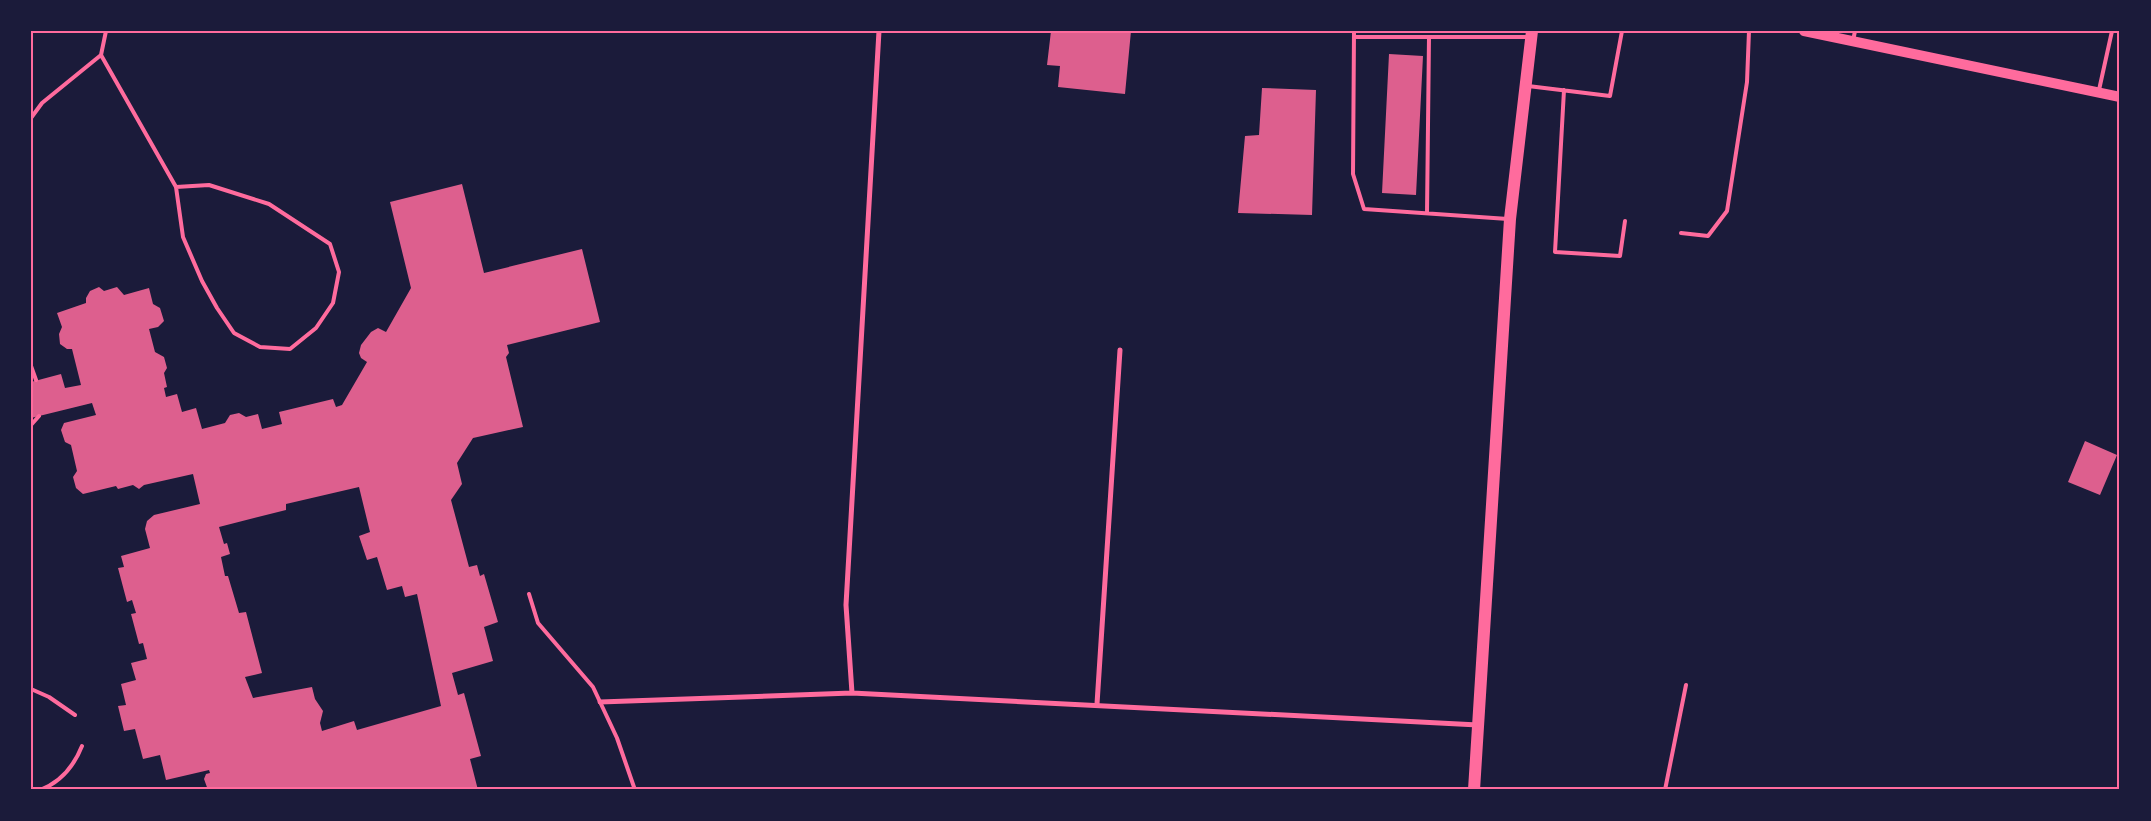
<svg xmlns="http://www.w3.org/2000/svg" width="2151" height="821" viewBox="0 0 2151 821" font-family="'Public Sans',sans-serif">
	<rect width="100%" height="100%" fill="#1b1b3a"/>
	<path fill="#dd5f8e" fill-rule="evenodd" d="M1051 31H1131L1125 94 1058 87 1060 66 1047 65Z
		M1389 54 1423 56 1416 195 1382 193Z
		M1262 88 1316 90 1312 215 1238 213 1245 136 1259 135Z
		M462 184 484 273 582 249 600 322 507 345 509 353 506 357 523 427 473 438 457 463 462 484 451 500 469 567 477 565 480 576 484 574 498 622 484 627 493 661 452 673 458 695 464 693 481 756 470 759 478 790H208L204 779 206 774 210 773 209 770 166 780 160 755 143 759 135 729 124 731 118 706 126 705 121 684 136 680 131 663 147 659 143 643 139 644 131 614 136 613 132 600 127 602 118 568 124 567 121 556 150 548 145 529 147 521 154 515 200 504 193 474 144 485 139 489 133 485 118 489 116 486 83 494 76 488 73 477 77 471 71 445 65 442 61 430 64 423 96 415 92 403 31 418V382L61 374 65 388 81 385 72 349H67L60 344 59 334 62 327 57 313 86 303V298L90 291 99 287 104 291 117 287 124 295 149 288 153 304 160 308 164 321 158 327 149 329 155 352 164 357 167 368 164 373 167 387 164 388 166 397 177 394 182 412 196 408 202 429 225 423 230 415 239 413 246 417 258 414 262 429 282 424 279 412 333 399 336 407 342 405 367 362 361 358 359 353 361 345 371 332 378 328 386 332 411 288 390 202ZM359 487 370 532 359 536 367 560 377 557 387 590 402 586 405 597 417 594 441 706 357 730 354 721 322 731 320 723 323 711 315 699 312 687 253 698 245 677 262 673 246 612 239 613 228 576H225L221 557 230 554 227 543 224 544 219 527 286 510V504Z
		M2085 441 2117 455 2100 495 2068 482Z"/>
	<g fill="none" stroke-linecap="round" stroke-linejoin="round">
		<path stroke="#ff6b9d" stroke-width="4" d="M106 31 101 55 176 187
			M1354 31 1353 174 1364 209 1508 219
			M1354 37H1429L1427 213
			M1429 37H1529
			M1853 41 1855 31
			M1528 86 1610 96 1622 31
			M1564 90 1555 252 1620 256 1625 221
			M2099 90 2112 31
			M31 118 42 103 101 55
			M209 185 269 204 330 244 339 272 333 303 316 328 290 349 260 347 234 333 217 308 202 281 183 237 176 187Z
			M1681 233 1708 236 1727 211 1747 82 1749 31
			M31 366 36 380
			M31 425 39 416
			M529 594 538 623 593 687 617 738 635 790
			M31 689 49 697 75 715
			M40 790C61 782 74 766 82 746
			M1665 790 1686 685"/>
		<path stroke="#ff6b9d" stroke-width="5" d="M852 693 846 605 879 31
			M600 702 852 693 1478 725
			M1097 704 1120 350"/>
		<path stroke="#ff6b9d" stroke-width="10" d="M1804 31 2120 97"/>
		<path stroke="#ff6b9d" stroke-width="12" d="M1474 790 1510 219 1532 31"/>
	</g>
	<rect width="2151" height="821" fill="none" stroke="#1b1b3a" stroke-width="65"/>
	<rect x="32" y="32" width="2086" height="756" fill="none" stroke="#ff6b9d" stroke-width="2"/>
</svg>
